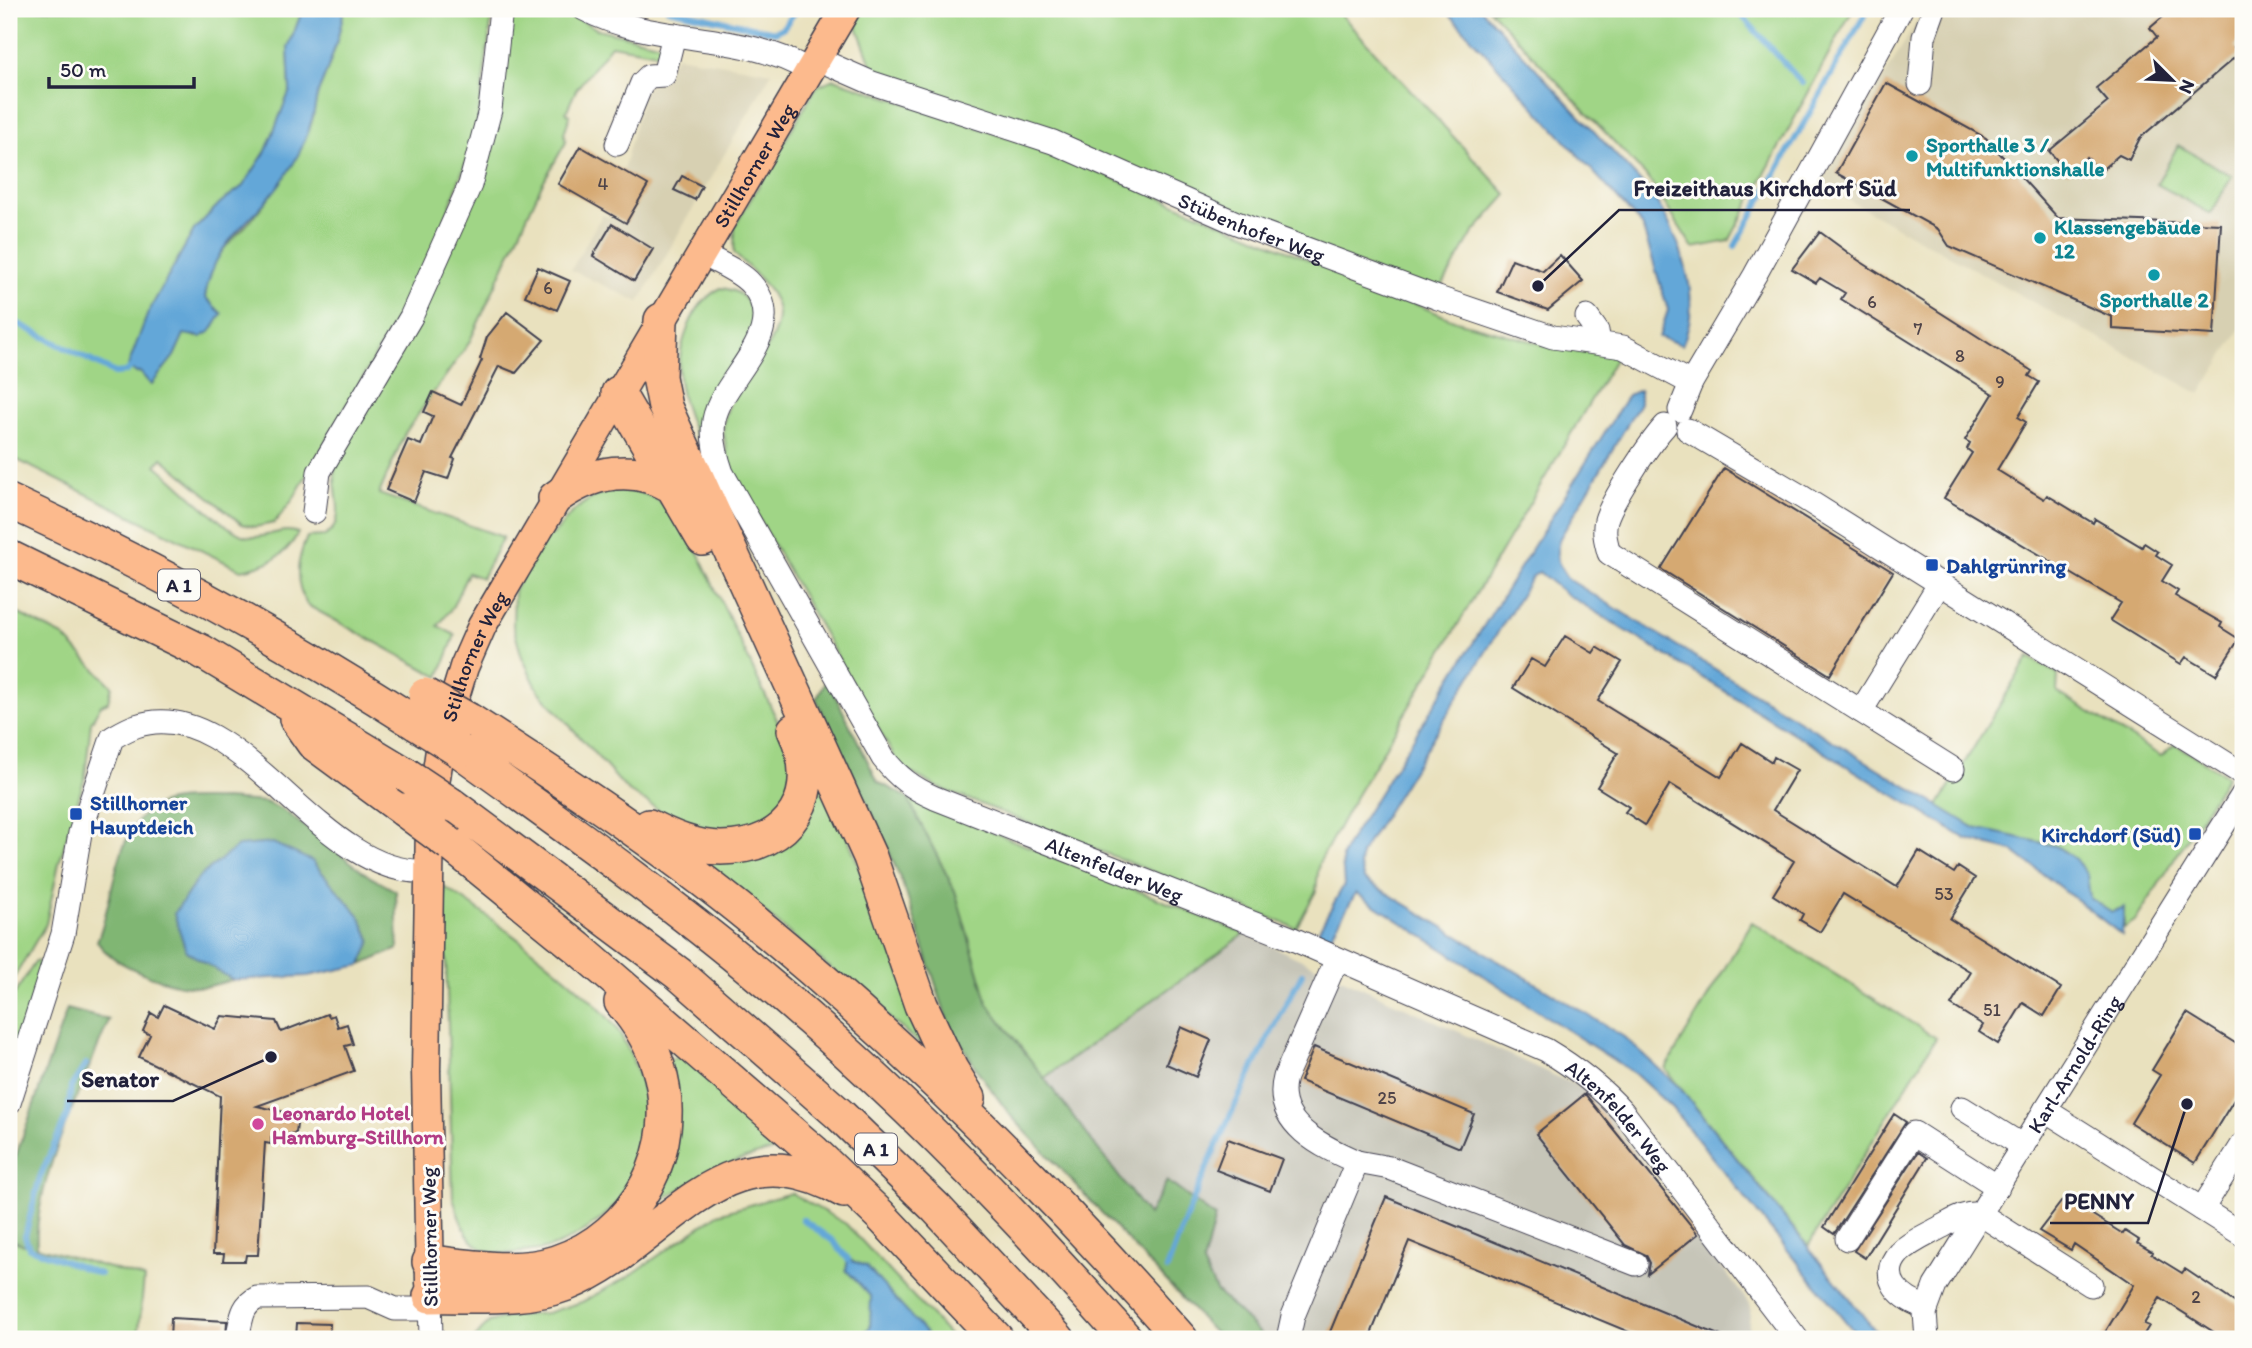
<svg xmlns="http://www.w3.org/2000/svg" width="2252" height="1348" viewBox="0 0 2252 1348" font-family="Itim,sans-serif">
	<rect width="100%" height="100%" fill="#fdfcf7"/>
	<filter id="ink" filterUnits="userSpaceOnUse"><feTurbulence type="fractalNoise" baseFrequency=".0143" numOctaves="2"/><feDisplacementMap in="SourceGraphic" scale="14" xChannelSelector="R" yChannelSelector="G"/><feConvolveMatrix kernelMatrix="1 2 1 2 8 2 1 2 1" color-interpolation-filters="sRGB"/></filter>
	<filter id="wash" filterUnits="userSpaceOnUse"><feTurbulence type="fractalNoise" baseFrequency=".00686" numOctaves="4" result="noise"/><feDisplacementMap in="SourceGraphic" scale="28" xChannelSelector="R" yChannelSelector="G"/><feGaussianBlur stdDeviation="1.57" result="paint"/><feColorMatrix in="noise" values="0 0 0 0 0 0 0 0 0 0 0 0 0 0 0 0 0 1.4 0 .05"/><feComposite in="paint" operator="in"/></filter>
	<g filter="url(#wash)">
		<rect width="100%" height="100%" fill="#e9e1be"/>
		<path fill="#d7d0b2" d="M1924 9H2243V325L2200 394 1821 185Z
			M677 56 772 72 639 302 571 270 602 215 626 223 648 185 623 171 644 92Z"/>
		<path fill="#c6c5b8" d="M1245 934 1588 1091 1751 1306 1747 1339H1646L1410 1241 1369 1339H1267L1216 1291 1203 1264 1215 1217 1148 1215 1044 1078Z"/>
		<path fill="#a0d586" stroke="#617c60" stroke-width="2" d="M9 9H303L288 48 290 90 266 151 243 186 220 203 194 230 148 313 129 365 140 371 151 385 174 356 184 333 197 337 209 302 205 298C211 246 233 246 260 209 276 188 300 151 310 127 315 115 314 101 319 90 332 62 339 39 344 9H493L476 134 430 261 292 501 274 523 255 527 242 524 162 458 156 465C176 481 224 530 245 536 264 541 279 526 298 533 286 557 267 565 241 570L9 456Z
			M508 9H562L597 29 666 45 664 54 611 45 576 90 566 112 570 116 564 133 566 142 542 184 469 343 405 433 379 494 503 537 482 578 468 573 452 608 438 626 455 635 439 677 307 605C294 581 296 562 307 537L325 536C351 518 329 488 336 461L439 276Z
			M865 9H1336L1507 195 1473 233 1437 295 876 77 856 24Z
			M1489 9H1853L1729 241 1693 248 1649 179Z
			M834 79 1051 152 1456 321 1561 349 1617 356 1348 810 1319 863 1316 891 1296 928 937 787 900 767 731 470C728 455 722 438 724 422 729 386 780 348 778 313 777 290 748 268 734 253L735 226 817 86Z
			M2178 145 2232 176 2211 214 2157 184Z
			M721 288C748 291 754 308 752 333L698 442C680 396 670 372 689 325 696 308 705 296 721 288Z
			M616 489C652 492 663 500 686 527L795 758 793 791 780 815 733 838 686 827 627 790 538 690 522 657 513 626 514 591 543 539C559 534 560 524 572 513 585 500 599 494 616 489Z
			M9 609 63 636 112 686 108 702 101 705 91 722 85 777 59 863 46 924 9 986Z
			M2029 657 2058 675 2057 692 2161 756 2175 744 2227 776 2136 920 2124 928V908L2112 912 2090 898C2083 830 2024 846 1976 828 1963 823 1950 813 1938 806Z
			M820 766 924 1034 921 1045 697 855 753 857Z
			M907 797 923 804 1245 934 1044 1078 988 1004 955 891Z
			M444 887C484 911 602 999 622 1037 659 1107 658 1182 587 1229 571 1239 558 1247 539 1250 523 1252 497 1257 481 1248 464 1238 459 1216 453 1198Z
			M1752 922 1936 1038 1808 1246 1665 1069Z
			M36 961 43 964 9 1071V1002Z
			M684 1054 794 1147C742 1153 708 1174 663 1199L659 1184 667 1061Z
			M791 1193 846 1224 953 1339H474L489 1322 512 1316 547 1313 582 1302 628 1277 718 1214Z
			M9 1239 144 1278 138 1339H9Z"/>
		<path fill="#80b673" stroke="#516c57" stroke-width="2" d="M827 679 878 782 907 797 955 891 988 1004 1148 1215 1167 1181 1215 1217 1203 1264 1216 1291 1266 1339H1220L1011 1116 979 1073 948 1022 905 890 880 830 816 699Z
			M225 799 265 802 283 810 369 876 396 891 398 949 361 965 371 941 359 915 312 861 186 951 233 980C223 982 211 987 200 987 172 987 111 966 97 941 114 902 113 830 155 806 173 796 205 800 225 799Z
			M67 1009 109 1020C84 1083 32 1184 37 1250L9 1239V1176Z"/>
		<path fill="#64a7d8" stroke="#43648a" stroke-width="2" d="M303 9H344C339 39 331 62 319 90 316 98 315 108 313 116 307 138 299 157 286 175 255 223 214 237 205 297L222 314 210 332 201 337 184 334 174 356 151 385 140 372 136 373 128 366 148 313 194 230 220 203 243 186 266 151 290 90 288 48Z
			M1445 9H1481L1649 191C1678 230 1705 298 1682 345L1659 337 1668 310 1642 225Z
			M1640 390V403L1560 538C1554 556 1557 564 1568 579L1975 828 2056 846 2075 859 2087 875 2090 898 2112 912 2124 907 2122 935 2013 851 1966 839 1566 594 1539 572 1532 577 1361 854 1360 866 1364 879 1624 1037 1680 1088 1882 1339H1860L1672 1108 1635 1074 1356 893 1329 939 1317 933 1344 885 1342 857 1348 843 1628 395Z
			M273 843 312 861 359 915 371 941 361 965 308 976 233 980 186 951 174 914 199 877 238 846Z
			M848 1259 866 1266 931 1339H858L870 1327 871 1297 846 1270Z"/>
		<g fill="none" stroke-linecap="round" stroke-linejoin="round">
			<path stroke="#64a7d8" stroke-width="6" d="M668 9 775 32 783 28 797 9
				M1736 9 1802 83
				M1735 246 1868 9
				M9 319 115 373 126 372 135 363
				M86 1064 71 1087 68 1113 40 1177 25 1236 29 1248 100 1274
				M802 1219 833 1241 848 1259
				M1167 1269C1203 1166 1251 1069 1302 974"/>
		</g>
		<g id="blocks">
			<path fill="#d5a972" d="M2172 9H2243V39L2234 47 2240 53 2140 138 2129 160 2119 155 2099 172 2087 157 2068 173 2049 151 2108 102 2096 88 2157 37 2150 28Z
				M1886 83 1986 138 2058 218 2221 224 2214 335 2112 329V317L1949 246 1938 229 1836 173Z
				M580 146 648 185 626 223 558 184Z
				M682 176 702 186 695 200 674 190Z
				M612 224 653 249 634 281 593 256Z
				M1820 232 1858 260 2032 371 2029 376 2039 382 2018 417 2026 422 1997 470 2044 499 2047 495 2093 523 2095 519 2142 547 2144 543 2158 552 2156 555 2172 565 2162 581 2178 591 2175 596 2222 623 2220 627 2239 639 2216 675 2186 657 2181 664 2110 620 2121 603 1944 498 1972 453 1967 449 1970 443 1965 440 1993 394 1841 299 1845 293 1820 278 1816 283 1792 269Z
				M1560 255 1583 281 1548 310 1497 292 1512 259 1543 271Z
				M538 267 570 281 557 310 525 296Z
				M507 312 544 340 516 373 499 366 452 458 455 459 448 479 426 472 414 502 386 490 408 440 421 445 433 416 424 412 433 392 461 405 482 360 480 359 487 337Z
				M1724 468 1893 572 1830 675 1661 569Z
				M1565 636 1593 653 1597 647 1622 662 1598 701 1721 777 1742 743 1772 762 1774 757 1797 770 1773 810 1897 887 1919 851 1954 873 1958 867 1975 878 1950 919 2061 988 2044 1016 2023 1003 1998 1044 1979 1032 1983 1025 1951 1005 1971 972 1843 894 1820 932 1800 920 1803 914 1773 895 1794 861 1670 784 1645 825 1625 812 1629 807 1597 787 1618 753 1513 688 1531 659 1545 667Z
				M164 1005 215 1029 222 1016 276 1021 281 1032 327 1014 329 1017 334 1015 338 1027 347 1024 353 1044 345 1046 354 1071 257 1106 298 1115 296 1133 271 1137V1144L265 1143 258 1255H246L245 1261H223L224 1254H213L220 1096 139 1057 150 1035 143 1031 151 1013 158 1017Z
				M2187 1013 2243 1048V1085L2195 1163 2131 1123 2160 1075 2152 1070Z
				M1181 1027 1211 1040 1196 1077 1166 1064Z
				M1314 1047 1474 1114 1460 1148 1300 1081Z
				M1585 1094 1698 1234 1648 1274 1650 1263 1646 1255 1625 1245 1536 1134Z
				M1894 1114 1906 1122 1834 1234 1824 1227Z
				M1228 1139 1282 1159 1270 1191 1216 1170Z
				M1918 1152 1927 1158 1865 1258 1854 1251Z
				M2068 1193 2083 1202 2080 1207 2123 1234 2125 1231 2139 1240 2137 1243 2152 1252 2151 1254 2182 1273 2185 1269 2243 1308V1339H2225L2160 1298 2144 1324 2149 1326 2141 1339H2101L2134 1285 2074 1244 2071 1250 2039 1231Z
				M1386 1197 1728 1339H1646L1409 1241 1369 1339H1327Z
				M171 1318 227 1321 226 1339H170Z
				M297 1323 330 1324 329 1339H296Z"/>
		</g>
	</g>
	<g filter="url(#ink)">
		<use href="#blocks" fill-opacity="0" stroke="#403f4f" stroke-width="2"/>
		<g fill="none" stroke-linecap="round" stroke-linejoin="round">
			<defs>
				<g id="minor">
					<path d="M584 9C653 46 742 30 808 70"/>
					<path id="s1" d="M815 58 872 83 1053 142 1234 222 1438 298 1553 337 1623 347 1691 383"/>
					<path d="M1920 84 1924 37 1934 9"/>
					<path d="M617 144 642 83 649 76 664 75 674 35"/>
					<path id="s2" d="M701 253C716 262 740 271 751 284 793 331 722 377 714 420 711 438 716 456 722 473L883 758C898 777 912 788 935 798L1293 939 1546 1050C1576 1068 1600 1086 1623 1112L1797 1339"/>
					<path d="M1587 317 1597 331 1599 343"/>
					<path d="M1680 410 1691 383 1755 275 1901 9"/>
					<path d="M1665 426C1650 442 1612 500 1606 520 1603 532 1606 542 1609 553L1953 769"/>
					<path d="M1688 430 1802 497 2243 774"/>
					<path d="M314 512 319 472 411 317 470 185 490 110 501 9"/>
					<path d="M1861 711 1940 583"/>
					<path d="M9 1103 63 934 80 833 112 738C119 734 127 729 136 726 239 691 319 879 427 871"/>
					<path d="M1962 1108 2023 1146"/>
					<path d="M2045 1110 2243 1235"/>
					<path d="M1357 1162 1390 1168 1636 1264"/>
					<path d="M2202 1209 2243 1144"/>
					<path d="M1847 1239 1914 1133 1998 1187"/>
					<path d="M430 1296 431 1339"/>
					<path d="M1926 1307C1903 1301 1876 1278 1899 1253 1911 1241 1927 1235 1941 1227 1954 1220 1965 1212 1980 1214L2091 1285"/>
					<path d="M239 1330C242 1316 243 1305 257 1298L368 1297 395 1309H430"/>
					<path d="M1288 1339 1293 1316 1357 1162C1323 1147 1272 1124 1285 1077L1337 959"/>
					<path id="s3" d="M1927 1339 1925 1313 1935 1286 2243 794"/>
				</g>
				<g id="major">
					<path id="s4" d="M430 1283 426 1071 430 819 441 743 464 667 482 626 846 9"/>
				</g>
				<path id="highway" d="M661 320 659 377 665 407 870 857 921 1005 951 1069 969 1098
					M618 393 703 539
					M555 498C592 471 634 463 675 488
					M9 501C150 566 286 640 417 724
					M9 557 201 651 407 775
					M296 719 313 743 404 810
					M469 720C567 783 664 847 754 921 908 1048 1049 1189 1181 1339
					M460 751C564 826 668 899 765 981 896 1090 1014 1212 1126 1339
					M452 805 679 974 839 1114 936 1208 1058 1339
					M649 826C671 837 696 848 721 848 792 848 824 793 794 730
					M450 844 578 948 813 1151 880 1215 997 1339
					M429 1262C470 1266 516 1275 556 1262 636 1236 684 1147 658 1066 651 1042 637 1021 621 1002
					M430 1296C474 1295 525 1300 567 1284 667 1245 720 1121 844 1191"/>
			</defs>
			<use href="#minor" stroke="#403f4f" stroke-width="25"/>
			<use href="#major" stroke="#403f4f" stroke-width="31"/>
			<use href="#highway" stroke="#403f4f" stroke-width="36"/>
			<use href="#minor" stroke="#fff" stroke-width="23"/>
			<use href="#major" stroke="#fcba8d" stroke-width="28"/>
			<use href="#highway" stroke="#fcba8d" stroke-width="33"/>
			<defs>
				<path id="highway-bridge" d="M425 695 469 720
					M417 724 460 751
					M407 775 452 805
					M404 810 450 844"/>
			</defs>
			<use href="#highway-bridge" stroke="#403f4f" stroke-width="36" stroke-linecap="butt"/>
			<use href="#highway-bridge" stroke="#fcba8d" stroke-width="33"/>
		</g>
	</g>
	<g fill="#0f9aa8" stroke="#fdfcf7" stroke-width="2.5">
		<circle cx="1912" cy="156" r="7"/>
		<circle cx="2040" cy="238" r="7"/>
		<circle cx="2154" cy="275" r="7"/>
	</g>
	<g fill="#1a4fb4" stroke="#fdfcf7" stroke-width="2.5">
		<rect x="1925" y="558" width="14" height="14" rx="3.5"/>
		<rect x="69" y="807" width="14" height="14" rx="3.5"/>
		<rect x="2188" y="827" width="14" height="14" rx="3.5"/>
	</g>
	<circle fill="#d1479c" stroke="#fdfcf7" stroke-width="2.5" cx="258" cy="1124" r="7"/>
	<g text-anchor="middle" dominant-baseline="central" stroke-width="6" stroke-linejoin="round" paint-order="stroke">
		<g font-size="18" fill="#4f4449">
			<text x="603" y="184">4</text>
			<text x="548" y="288">6</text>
			<text x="1872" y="302">6</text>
			<text x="1918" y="329">7</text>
			<text x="1960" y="356">8</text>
			<text x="2000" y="382">9</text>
			<text x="1944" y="894">53</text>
			<text x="1992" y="1010">51</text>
			<text x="1387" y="1098">25</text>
			<text x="2196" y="1297">2</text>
		</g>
		<g fill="#fdfcf7" stroke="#646373" stroke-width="2">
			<rect x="158" y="569.5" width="42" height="31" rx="5"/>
			<rect x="855" y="1133.5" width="42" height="31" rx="5"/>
		</g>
		<g font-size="19" font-weight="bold" fill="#22223b">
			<text x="179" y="585">A 1</text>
			<text x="876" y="1149">A 1</text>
		</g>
		<g font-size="21" font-weight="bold" fill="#0d838f" stroke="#fdfcf7" text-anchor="start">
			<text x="1926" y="144">Sporthalle 3 /<tspan x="1926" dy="24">Multifunktionshalle</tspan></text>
			<text x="2054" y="226">Klassengebäude<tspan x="2054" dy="24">12</tspan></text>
			<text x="2154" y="299" text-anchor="middle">Sporthalle 2</text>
		</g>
		<g font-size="21" fill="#22223b" stroke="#fdfcf7">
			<text stroke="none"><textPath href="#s4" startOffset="1200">Stillhorner Weg</textPath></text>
			<text stroke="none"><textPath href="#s1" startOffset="469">Stübenhofer Weg</textPath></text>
			<text stroke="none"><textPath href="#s4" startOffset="634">Stillhorner Weg</textPath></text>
			<text stroke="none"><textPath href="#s2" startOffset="852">Altenfelder Weg</textPath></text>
			<text stroke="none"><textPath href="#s3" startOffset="317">Karl-Arnold-Ring</textPath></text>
			<text stroke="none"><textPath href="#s2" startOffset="1419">Altenfelder Weg</textPath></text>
			<text transform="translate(429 1237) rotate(-91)">Stillhorner Weg</text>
		</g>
		<g font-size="21" font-weight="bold" fill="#164399" stroke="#fdfcf7" text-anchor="start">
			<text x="1946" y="565">Dahlgrünring</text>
			<text x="90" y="802">Stillhorner<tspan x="90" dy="24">Hauptdeich</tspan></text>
			<text x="2181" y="834" text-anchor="end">Kirchdorf (Süd)</text>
		</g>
		<g font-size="21" font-weight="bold" fill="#b23c85" stroke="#fdfcf7" text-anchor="start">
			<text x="272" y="1112">Leonardo Hotel<tspan x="272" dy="24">Hamburg-Stillhorn</tspan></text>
		</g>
	</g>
	<path fill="none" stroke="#22223b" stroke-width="2.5" d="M1538 286L1619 210H1910M271 1057L173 1101H67M2187 1104L2148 1223H2050"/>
	<g fill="#22223b" stroke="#fdfcf7" stroke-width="2.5">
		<circle cx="1538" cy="286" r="7"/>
		<circle cx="271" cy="1057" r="7"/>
		<circle cx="2187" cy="1104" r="7"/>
	</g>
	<g font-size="23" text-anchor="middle" font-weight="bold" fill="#22223b" stroke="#fdfcf7" stroke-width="6" stroke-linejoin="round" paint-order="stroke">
		<text x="1765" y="196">Freizeithaus Kirchdorf Süd</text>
		<text x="120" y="1087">Senator</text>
		<text x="2099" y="1209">PENNY</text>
	</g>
	<rect width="2252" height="1348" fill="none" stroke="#fdfcf7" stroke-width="35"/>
	<g transform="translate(2172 80) rotate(114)" stroke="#fdfcf7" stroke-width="5" paint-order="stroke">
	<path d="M0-5L12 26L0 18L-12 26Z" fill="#22223b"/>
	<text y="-10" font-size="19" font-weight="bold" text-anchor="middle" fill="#22223b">N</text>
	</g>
	<path d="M49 77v10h145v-10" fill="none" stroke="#22223b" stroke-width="3.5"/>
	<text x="60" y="77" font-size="21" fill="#22223b" stroke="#fdfcf7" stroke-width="5" paint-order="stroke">50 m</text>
</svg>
